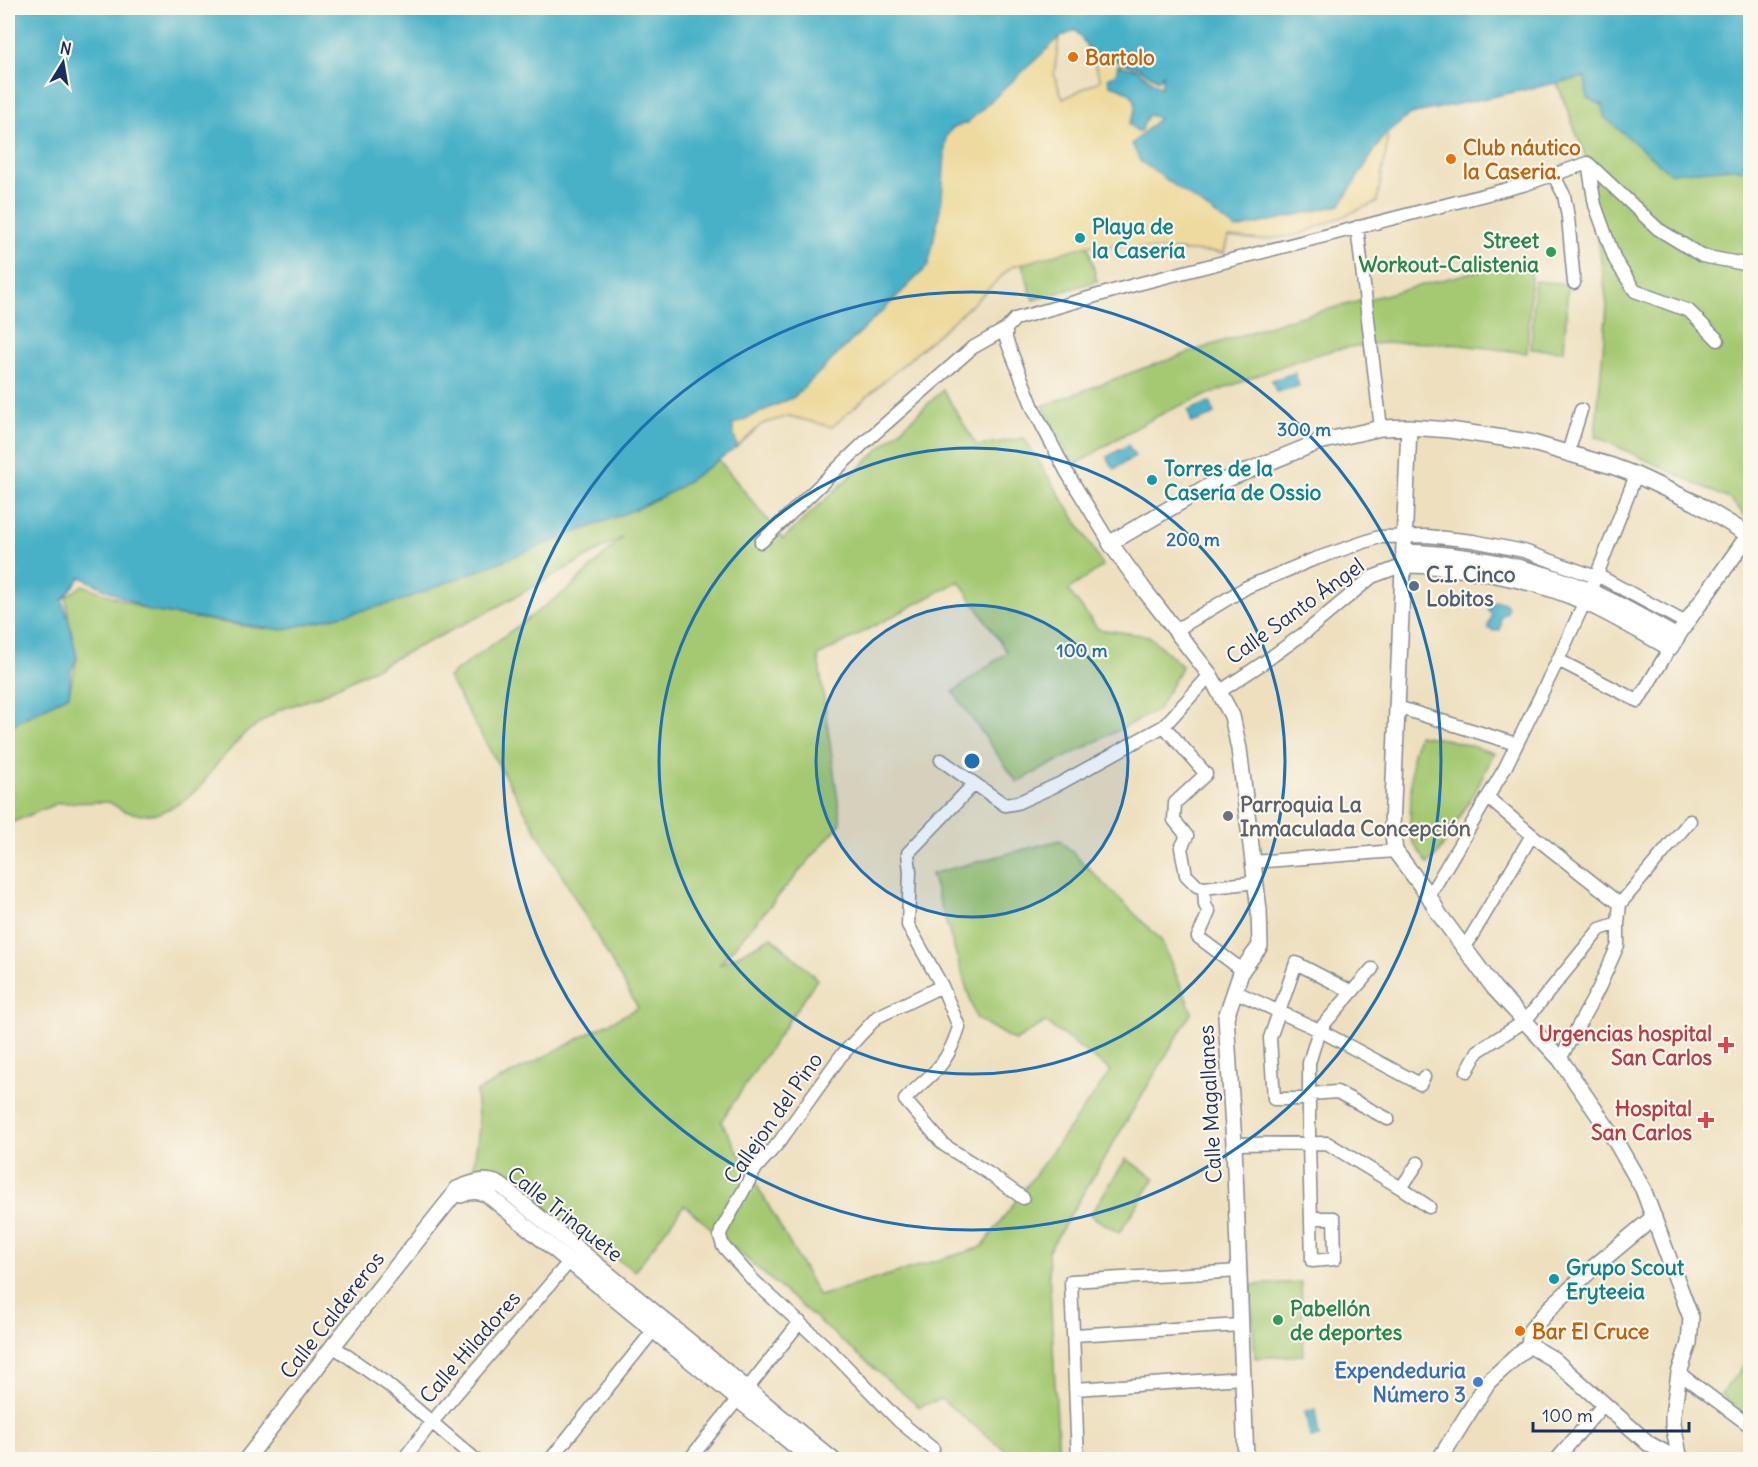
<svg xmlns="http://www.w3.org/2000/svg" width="1758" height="1467" viewBox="0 0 1758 1467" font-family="Delius,sans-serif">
	<rect width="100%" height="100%" fill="#fbf7ec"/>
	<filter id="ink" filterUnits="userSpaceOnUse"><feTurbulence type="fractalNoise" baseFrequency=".0167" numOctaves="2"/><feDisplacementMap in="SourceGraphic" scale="12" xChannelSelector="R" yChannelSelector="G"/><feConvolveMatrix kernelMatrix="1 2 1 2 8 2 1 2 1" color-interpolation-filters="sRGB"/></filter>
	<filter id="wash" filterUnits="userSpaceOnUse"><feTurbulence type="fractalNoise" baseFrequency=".008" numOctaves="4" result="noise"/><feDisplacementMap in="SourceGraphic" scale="24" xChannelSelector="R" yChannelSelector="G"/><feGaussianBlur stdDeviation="1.35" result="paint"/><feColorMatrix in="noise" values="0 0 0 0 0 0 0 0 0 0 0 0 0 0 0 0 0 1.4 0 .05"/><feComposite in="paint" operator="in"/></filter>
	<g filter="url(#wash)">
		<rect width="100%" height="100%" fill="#eee0bf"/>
		<path fill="#a5c972" stroke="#607c68" stroke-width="1.5" d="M1586 77 1587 98 1735 168 1750 171V521L1731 500 1595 436 1607 306 1588 163 1557 83Z
			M1088 245 1097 281 1033 300 1022 264Z
			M1532 260 1527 353C1475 346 1424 339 1372 344 1326 348 1283 365 1241 382 1216 392 1189 401 1164 413 1133 428 1103 447 1074 466L1043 406 1141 369 1283 321 1469 273Z
			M1535 281 1568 284 1564 351 1531 349Z
			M943 390 977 446 1024 438 1085 535 1103 566 1068 590 1098 629 1149 636 1182 666 1158 710 1017 782 953 692 1007 652 959 581 818 656 841 823 719 965 772 937 817 979 721 1121 819 1296 982 1247 1111 1071 1045 1022 1015 1041 976 1018 931 874 1060 840 1161 940 1192 1012 1048 1252 1059 1459H1016L941 1399 919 1407 684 1205 635 1271 484 1169 473 1172 479 1127 476 1092 638 1008 448 677 571 587 623 537 482 615 319 696 279 710 244 734 216 765 201 786 182 802 160 813 142 815 124 811 109 802 58 803 8 824V727L69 695 77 658 69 621 66 597 83 585 150 611 264 629 636 509 673 491 719 460 783 539Z
			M1418 735 1450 740 1494 753 1476 790 1438 854 1428 864 1413 843 1410 829 1412 757Z
			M1126 1159 1155 1178 1119 1233 1090 1215Z
			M1301 1282 1304 1355 1255 1358 1251 1285Z
			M1750 1358V1418L1721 1394Z"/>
		<path fill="#eeda9e" stroke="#84847e" stroke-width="1.5" d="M1079 29 1163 72 1158 119 1330 179 1387 133V145L1377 202 1298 235 1261 240 1228 237 1224 253 1088 245 1011 267 978 299 832 427 789 416 762 424 737 447 732 425 947 132 958 125 1059 38 1054 75 1063 99 1101 80Z"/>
		<path fill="#48b1c7" stroke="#327092" stroke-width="1.5" d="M8 8H1750V171L1735 168 1670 173 1604 117 1603 105 1587 98 1585 77 1411 114 1384 136 1340 205 1236 229 1140 161 1132 144 1159 118 1148 115 1141 131H1137L1129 124C1143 100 1133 91 1110 85L1108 78 1116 74 1118 65 1138 70 1161 88 1163 74 1158 80 1139 68 1093 54 1075 30 1059 38 967 123 952 128 946 137 942 200 928 266 794 397 732 425 737 447 673 491 636 509 397 602 282 630 150 611 81 577 62 600 69 621 77 658 71 671 69 695 8 727Z
			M1295 373 1299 386 1276 392 1272 380Z
			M1210 402 1215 414 1192 423 1188 411Z
			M1128 445 1135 456 1114 469 1107 457Z
			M1497 601 1505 603 1508 607 1507 612 1500 617 1501 626 1500 630 1494 631 1489 629 1488 626 1492 615 1488 608 1490 604Z
			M1315 1410 1319 1437 1310 1438 1305 1411Z"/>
	</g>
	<g filter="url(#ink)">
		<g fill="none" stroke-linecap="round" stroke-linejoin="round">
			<defs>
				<path id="minor" d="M1588 163 1595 205 1615 260 1635 291 1689 311 1718 340
					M1588 163 1658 229 1702 256 1750 265
					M1554 176 1564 195 1568 217 1574 283
					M1357 227 1381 428
					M1568 453 1581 410
					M761 542 866 441 972 348 1006 329
					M1110 543 1066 471 1034 410 1006 339V329L1015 319 1134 285 1523 185 1588 163
					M1597 575 1686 623
					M1176 630 1247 587 1312 560 1379 537 1427 536 1473 541 1524 551 1596 577
					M1558 660 1638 701 1670 648
					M1219 692 1263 663 1307 631 1372 577 1404 565
					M1397 707 1516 744
					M1164 726 1206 774 1175 803 1174 820 1187 836 1181 848 1186 875 1197 886 1204 888
					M941 760 1005 805 1017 803 1059 784 1164 726 1210 675
					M974 784 908 853 910 872 908 925 942 986 959 1027C954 1043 948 1058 936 1070 926 1081 914 1089 905 1100L944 1145 988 1173 1023 1198
					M1488 798 1532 835 1620 904
					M1253 862 1395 851
					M1204 888 1205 905 1209 912 1198 937 1242 970
					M1204 888 1256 882
					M1429 896 1505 768 1558 660 1596 577 1636 475
					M1620 904 1690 821
					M1465 947 1532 835
					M1234 991 1319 1030 1420 1084 1424 1077
					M1560 1059 1598 990 1618 945V923L1620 904
					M1467 1071 1478 1051 1525 1021 1600 929 1618 923
					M1310 1094 1337 1092 1388 1119
					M1310 1099H1274L1270 1038 1296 963 1352 992
					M1234 1144 1327 1143 1401 1188 1429 1207
					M1401 1188 1418 1163
					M1312 1218H1334L1335 1259 1312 1261 1309 1142V1063L1319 1030 1372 969
					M1074 1335 1241 1325
					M333 1346 387 1384 476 1460
					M1679 1373 1750 1426
					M747 1389 800 1322
					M1075 1389 1243 1378
					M933 1449 899 1421 836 1356 754 1281 723 1246 720 1236 721 1231 756 1168 780 1141 840 1057 877 1017 942 986
					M403 1460 432 1422 569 1262
					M550 1460 653 1331
					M689 1460 737 1400
					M1078 1460 1071 1281 1240 1271
					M1556 1460 1604 1404"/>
				<path id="tertiary" d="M1409 427 1392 827 1395 851 1429 896 1439 914 1494 988 1560 1059 1612 1135 1643 1189 1691 1318 1689 1343 1679 1373 1673 1415V1424L1680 1460
					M1404 552C1467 554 1530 566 1588 590 1618 603 1648 621 1677 637
					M1404 565C1457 565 1535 579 1584 602 1614 615 1642 633 1670 648L1686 623 1750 533
					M461 1195C471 1190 478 1191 488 1195L812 1460
					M1529 1345 1553 1359 1649 1444 1678 1460
					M246 1460 333 1346 452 1197 457 1189C474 1182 489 1176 504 1188L833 1460
					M1246 1460 1234 1144 1226 1017 1242 970 1260 946 1259 910 1239 749 1232 716 1210 675 1142 587 1110 543 1203 489 1319 442 1381 428 1409 427 1450 430 1529 442 1612 466 1636 475 1696 503 1749 535
					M1439 1460 1488 1382 1529 1345 1531 1330 1550 1308 1594 1267 1654 1217"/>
			</defs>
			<use href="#minor" stroke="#84888e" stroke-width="15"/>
			<use href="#tertiary" stroke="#84888e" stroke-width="18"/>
			<use href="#minor" stroke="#fff" stroke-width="12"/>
			<use href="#tertiary" stroke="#fff" stroke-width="15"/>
		</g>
	</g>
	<circle cx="972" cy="761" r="156" fill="#1f6fb2" fill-opacity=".12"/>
	<g fill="none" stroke="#1f6fb2" stroke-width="3">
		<circle cx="972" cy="761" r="156"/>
		<circle cx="972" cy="761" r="313"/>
		<circle cx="972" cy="761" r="469"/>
	</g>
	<g fill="#e8710a" stroke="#fbf7ec" stroke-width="2">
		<circle cx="1073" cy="57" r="6"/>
		<circle cx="1451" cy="159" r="6"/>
		<circle cx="1520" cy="1331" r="6"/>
	</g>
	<g fill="#0f9aa8" stroke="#fbf7ec" stroke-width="2">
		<circle cx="1080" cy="238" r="6"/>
		<circle cx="1152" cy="480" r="6"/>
		<circle cx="1554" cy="1279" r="6"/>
	</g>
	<g fill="#2e9e5b" stroke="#fbf7ec" stroke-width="2">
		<circle cx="1551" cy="252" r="6"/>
		<circle cx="1278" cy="1320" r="6"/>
	</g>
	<circle fill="#5c6f8a" stroke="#fbf7ec" stroke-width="2" cx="1414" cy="586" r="6"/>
	<circle fill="#6b7280" stroke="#fbf7ec" stroke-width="2" cx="1228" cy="816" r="6"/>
	<g fill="#e0444e" stroke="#fbf7ec" stroke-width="2">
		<path d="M1723 1036h6v6h6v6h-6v6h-6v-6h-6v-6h6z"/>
		<path d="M1703 1111h6v6h6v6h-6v6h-6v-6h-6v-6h6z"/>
	</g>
	<circle fill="#3f7fe0" stroke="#fbf7ec" stroke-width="2" cx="1478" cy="1382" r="6"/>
	<g text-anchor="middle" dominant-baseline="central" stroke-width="4.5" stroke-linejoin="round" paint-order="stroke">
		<g font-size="21" font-weight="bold" fill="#c56008" stroke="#fbf7ec" text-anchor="start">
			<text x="1085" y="57">Bartolo</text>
			<text x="1463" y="147">Club náutico<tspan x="1463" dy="24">la Caseria.</tspan></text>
			<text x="1532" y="1331">Bar El Cruce</text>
		</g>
		<g font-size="21" font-weight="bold" fill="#0d838f" stroke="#fbf7ec" text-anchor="start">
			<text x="1092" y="226">Playa de<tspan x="1092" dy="24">la Casería</tspan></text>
			<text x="1164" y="468">Torres de la<tspan x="1164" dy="24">Casería de Ossio</tspan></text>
			<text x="1566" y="1267">Grupo Scout<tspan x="1566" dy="24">Eryteeia</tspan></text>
		</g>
		<g font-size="21" font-weight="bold" fill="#27864d" stroke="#fbf7ec" text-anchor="end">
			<text x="1539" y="240">Street<tspan x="1539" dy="24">Workout-Calistenia</tspan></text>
			<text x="1290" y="1308" text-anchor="start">Pabellón<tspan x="1290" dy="24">de deportes</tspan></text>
		</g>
		<g font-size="21" font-weight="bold" fill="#4e5e75" stroke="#fbf7ec" text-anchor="start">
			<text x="1426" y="574">C.I. Cinco<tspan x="1426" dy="24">Lobitos</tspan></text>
		</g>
		<g font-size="21" fill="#1b2f5e" stroke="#fbf7ec">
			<text transform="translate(1295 611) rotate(-36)">Calle Santo Ángel</text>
			<text transform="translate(1210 1104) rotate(-93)">Calle Magallanes</text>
			<text transform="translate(773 1118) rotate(-55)">Callejon del Pino</text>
			<text transform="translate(565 1214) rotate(38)">Calle Trinquete</text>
			<text transform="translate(332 1315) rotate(-52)">Calle Caldereros</text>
			<text transform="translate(470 1347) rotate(-49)">Calle Hiladores</text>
		</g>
		<g font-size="21" font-weight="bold" fill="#5b616d" stroke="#fbf7ec" text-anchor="start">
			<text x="1240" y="804">Parroquia La<tspan x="1240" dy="24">Inmaculada Concepción</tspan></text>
		</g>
		<g font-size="21" font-weight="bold" fill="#be3a42" stroke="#fbf7ec" text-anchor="end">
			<text x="1712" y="1033">Urgencias hospital<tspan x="1712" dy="24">San Carlos</tspan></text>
			<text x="1692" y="1108">Hospital<tspan x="1692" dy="24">San Carlos</tspan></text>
		</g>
		<g font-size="21" font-weight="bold" fill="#366cbe" stroke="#fbf7ec" text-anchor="end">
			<text x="1466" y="1370">Expendeduria<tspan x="1466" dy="24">Número 3</tspan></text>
		</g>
	</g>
	<circle cx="972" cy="761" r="9" fill="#1f6fb2" stroke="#fbf7ec" stroke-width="3"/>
	<g font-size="18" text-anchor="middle" font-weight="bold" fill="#1f6fb2" stroke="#fbf7ec" stroke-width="4.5" stroke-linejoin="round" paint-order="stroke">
		<text x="1304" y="436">300 m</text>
		<text x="1193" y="546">200 m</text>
		<text x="1082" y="657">100 m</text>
	</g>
	<rect width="1758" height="1467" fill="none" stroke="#fbf7ec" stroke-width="30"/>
	<g transform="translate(63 63) rotate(11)" stroke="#fbf7ec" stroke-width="4.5" paint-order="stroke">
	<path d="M0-4.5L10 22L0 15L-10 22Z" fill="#1b2f5e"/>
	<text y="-9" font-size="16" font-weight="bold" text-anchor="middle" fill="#1b2f5e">N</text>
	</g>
	<path d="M1533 1422v9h156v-9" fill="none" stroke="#1b2f5e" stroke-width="3"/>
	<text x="1542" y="1422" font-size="18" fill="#1b2f5e" stroke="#fbf7ec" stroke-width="4.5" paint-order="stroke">100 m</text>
</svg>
